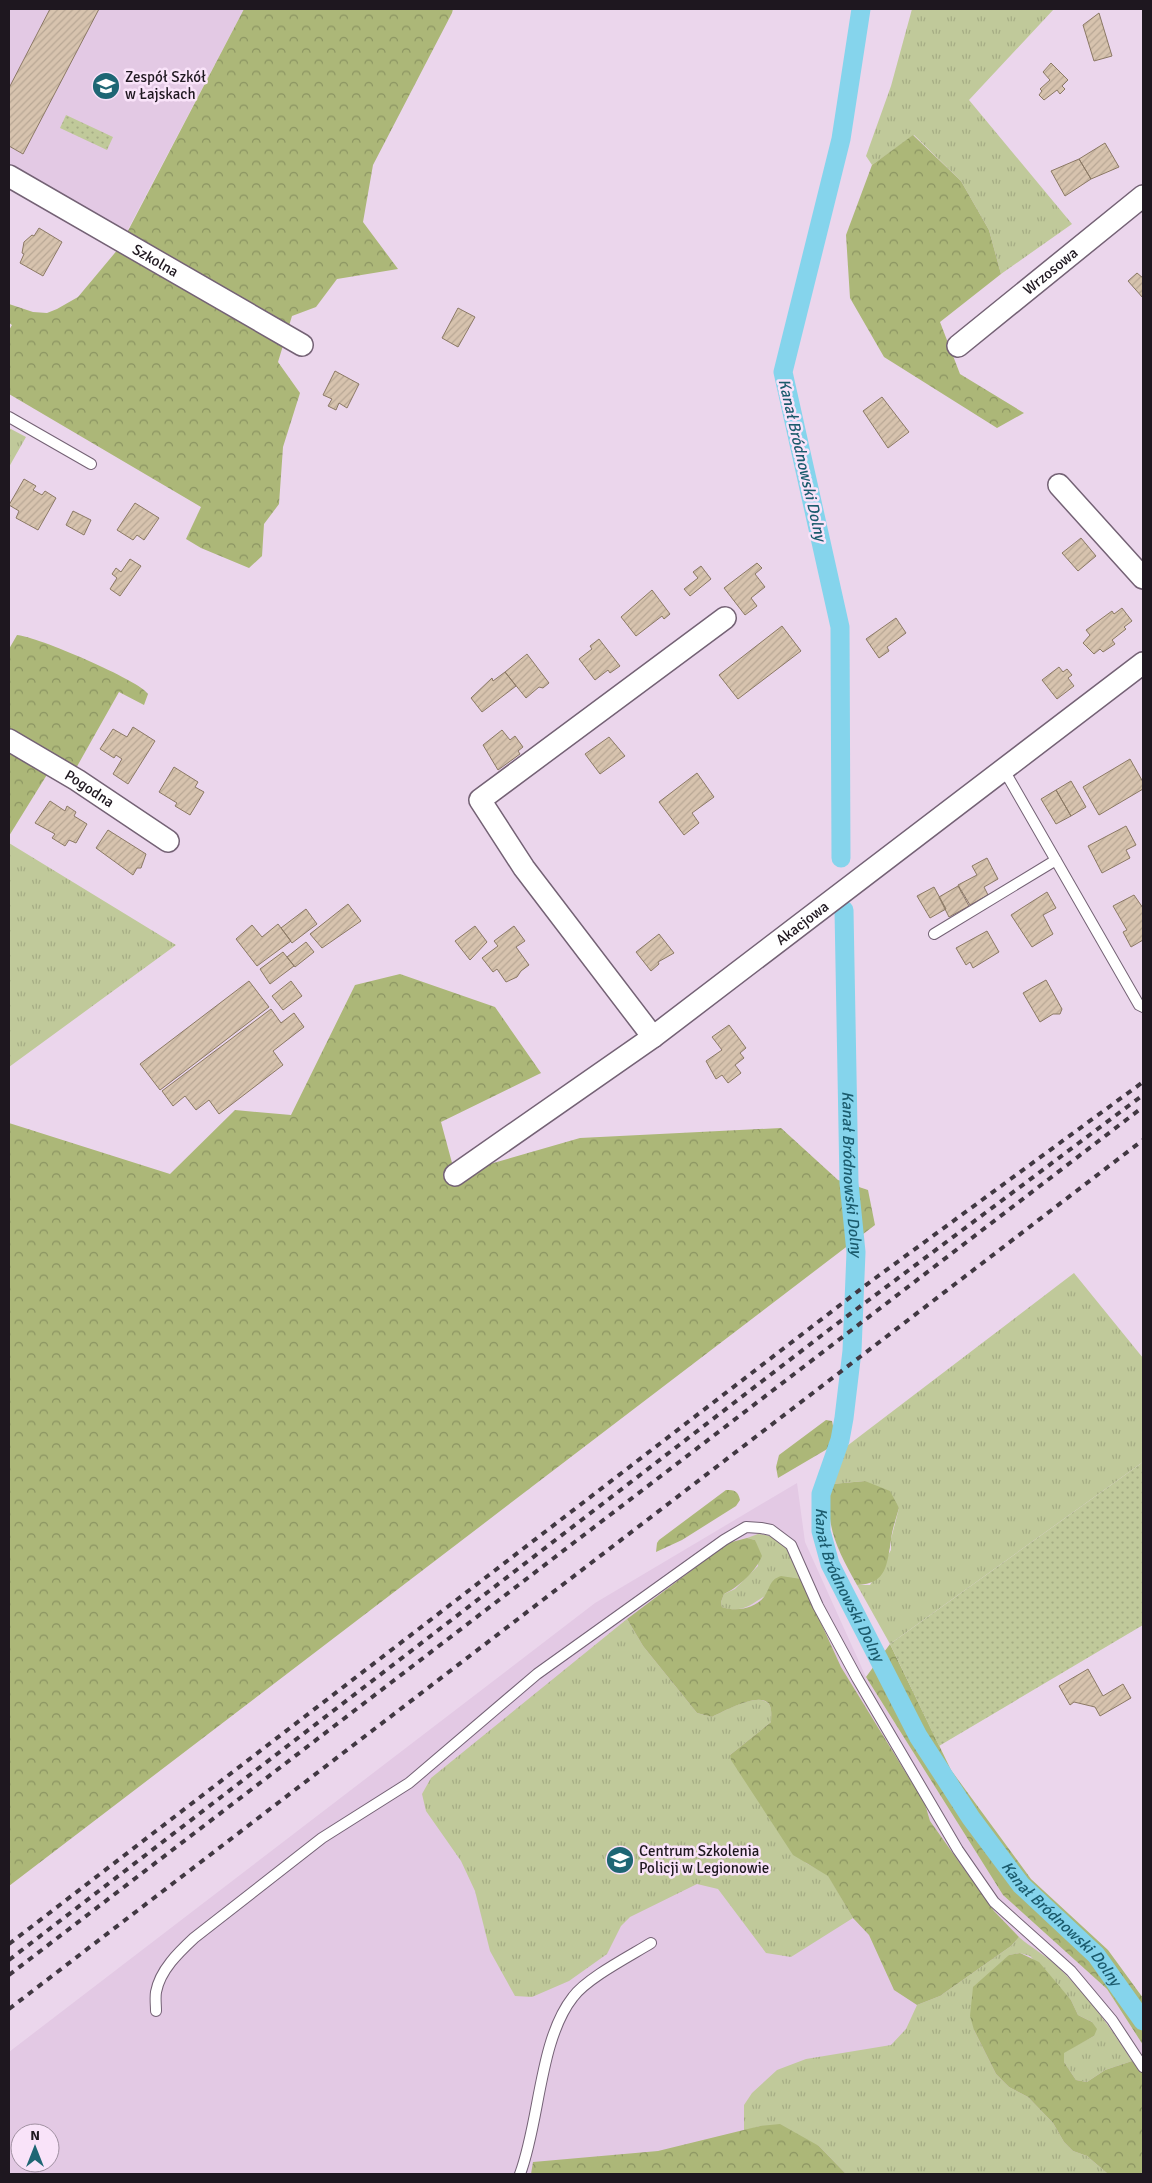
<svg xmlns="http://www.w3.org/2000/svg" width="1152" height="2183" viewBox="0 0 1152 2183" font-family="Signika,sans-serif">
	<defs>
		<pattern id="grass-tufts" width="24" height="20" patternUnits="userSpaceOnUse" patternTransform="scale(1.25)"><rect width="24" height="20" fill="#c0c99a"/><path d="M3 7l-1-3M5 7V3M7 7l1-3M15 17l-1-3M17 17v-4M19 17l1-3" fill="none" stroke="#a5ac84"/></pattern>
		<pattern id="forest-crowns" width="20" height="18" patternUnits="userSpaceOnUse" patternTransform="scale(1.25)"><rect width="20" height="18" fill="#acb778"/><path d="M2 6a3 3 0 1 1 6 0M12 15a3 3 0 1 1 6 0" fill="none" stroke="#8b9462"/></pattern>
		<pattern id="park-dots" width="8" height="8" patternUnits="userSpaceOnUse" patternTransform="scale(1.25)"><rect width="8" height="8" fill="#c0c99a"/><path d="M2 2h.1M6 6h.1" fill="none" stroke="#a5ac84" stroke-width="1.8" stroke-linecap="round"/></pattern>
		<pattern id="building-hatch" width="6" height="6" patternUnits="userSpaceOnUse" patternTransform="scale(1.25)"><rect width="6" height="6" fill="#d7c3ae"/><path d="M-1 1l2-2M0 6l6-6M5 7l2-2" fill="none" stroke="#b8a795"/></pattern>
	</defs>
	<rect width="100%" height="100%" fill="#ebd6ec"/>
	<path fill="#e3c9e4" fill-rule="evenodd" d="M9 9H244L127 231 9 163Z
		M797 1483 805 1542 866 1677 1003 1895 1107 1989 1143 2045V2174H9V2052L595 1603ZM20 2133H50V2163H20Z"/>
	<path fill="url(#grass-tufts)" d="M912 9H1054L969 100 1072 224 1001 274 989 230 961 181 914 135 872 165 866 156 891 86Z
		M9 428 26 437 9 467Z
		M9 843 176 945 9 1067Z
		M1074 1273 1143 1358V1462L890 1644 857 1585H870L891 1550V1539L899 1508 865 1481 832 1484 843 1449Z
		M758 1534C788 1536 790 1555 801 1579 789 1585 776 1589 765 1596 750 1605 742 1614 722 1607L721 1602 724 1594 735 1589 758 1566 755 1540 747 1538Z
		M627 1619 643 1646 697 1713 712 1717C723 1712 762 1689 770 1706 772 1710 771 1717 771 1722L730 1755 806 1863 828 1875 853 1918 791 1957 766 1953 718 1889 697 1884 630 1917 621 1926 607 1954 569 1981 532 1997 515 1996 490 1951 475 1891 461 1861 426 1811 422 1794 431 1778Z
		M1019 1937C1030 1947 1045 1955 1056 1965 1086 1994 1110 2026 1132 2061L1105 2070 1087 2082 1076 2080 1064 2062V2052L1094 2036 1092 2022 1078 2015 1071 2000 1030 1956 1020 1953 1009 1955 974 2030 996 2074 1009 2087 1028 2097 1053 2123 1064 2142 1073 2151 1087 2156 1108 2174H846L819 2146 760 2126 744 2131V2105L752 2093 777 2070 806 2059 891 2045 906 2029 917 2005 940 1996 1011 1946Z"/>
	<path fill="url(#forest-crowns)" d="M244 9H453L452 13 373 165 363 222 398 269 337 279 316 307 292 316 278 362 300 393 283 447 279 504 264 524 262 556 249 568 201 548 186 539 201 507 9 394V330L12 325 9 323V304L33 312 47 313 57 309 78 297 119 248Z
		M913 135 961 181 989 230 1001 274 940 322 960 374 1024 413 997 428 884 357 850 298 846 235 872 165Z
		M17 635C36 636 141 681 148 694L144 705 119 692 75 770 9 731V649Z
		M9 751 48 773 9 836Z
		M400 974 495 1007 541 1073 441 1122 455 1174 580 1138 781 1128 838 1180 868 1190 875 1225 9 1886V1123L170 1174 235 1110 291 1115 355 985Z
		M826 1420 832 1421 835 1436 829 1448 778 1478 776 1467 779 1455Z
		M865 1481 890 1491 899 1508C896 1519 892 1529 891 1540 887 1564 887 1584 857 1585 838 1551 823 1524 832 1484Z
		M726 1490C735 1490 738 1491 740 1500L736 1506 682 1540 656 1552 657 1543 659 1540Z
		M747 1538 755 1540 762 1556C756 1571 739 1587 724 1594L721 1602 722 1607C736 1612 754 1609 764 1597 771 1587 769 1580 781 1576L801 1579 841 1667 925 1804 930 1821 994 1911 1019 1937 1011 1946 940 1996 917 2005 894 1990 869 1935 853 1918 828 1876 793 1855 731 1760 730 1755 771 1722C771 1717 772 1711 770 1706 763 1689 723 1712 712 1717L697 1713 643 1646 627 1619 728 1543Z
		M890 1644 951 1770 1031 1879 1108 1950 1143 1998V2045L1107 1989 1003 1895 866 1677Z
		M1020 1953 1039 1962 1071 2000 1078 2015 1092 2022 1097 2029 1094 2036 1064 2053V2062L1076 2080 1087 2082 1105 2070 1132 2061 1143 2073V2174H1108L1087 2156 1073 2151 1064 2142 1053 2123 1028 2097 1009 2087 996 2074 974 2030 970 2016 973 1987 1009 1955Z
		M780 2124 819 2146 846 2174H531L533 2162 658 2151 760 2126Z"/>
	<path fill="url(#park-dots)" d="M66 115 113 137 107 150 60 128Z
		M1143 1462V1625L939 1746 890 1644Z"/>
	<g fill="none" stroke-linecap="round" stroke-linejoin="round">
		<g stroke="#85d4ec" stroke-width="19">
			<path d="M841 858 840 627 783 372 841 139 861 9"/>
			<path id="s1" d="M844 910 849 1183 856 1252 852 1351 844 1418 840 1440 821 1494V1531L830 1564 918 1736 971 1818 1021 1885 1096 1955 1143 2021"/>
		</g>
	</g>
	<path fill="url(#building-hatch)" stroke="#8b7965" d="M50 9H99L23 154 9 146V88Z
		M1099 13 1112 56 1094 61 1083 25Z
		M1051 63 1068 80 1062 86 1065 89 1060 94 1057 90 1044 100 1039 95 1042 91 1040 89 1050 80 1043 72Z
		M1105 143 1119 167 1091 179 1079 159Z
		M1079 159 1091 179 1065 196 1051 171Z
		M39 228 62 242 43 276 20 263 24 254 22 253 24 242 32 235 34 236Z
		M1137 273 1143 278V298L1128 281Z
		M458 308 475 317 458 347 442 338Z
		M335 371 359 384 347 408 339 403 336 410 328 406 332 399 323 395Z
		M882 397 909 432 888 448 863 411Z
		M24 479 36 486 33 490 42 495 45 491 56 498 38 530 16 518 19 511 9 505Z
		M135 503 159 518 144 540 137 535 133 540 117 530Z
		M73 511 91 520 84 535 66 525Z
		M1081 538 1096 556 1078 571 1062 553Z
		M130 559 141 566 120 596 110 589 117 578 112 574 116 568 121 572Z
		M757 563 762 568 755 574 765 587 751 598 757 606 745 615 724 588Z
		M701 566 711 579 690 596 684 589 698 578 693 572Z
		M652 590 670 614 664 619 662 616 636 636 621 617Z
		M1122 608 1132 621 1124 627 1126 629 1112 640 1115 644 1103 652 1100 649 1094 654 1083 643 1090 635 1086 630 1112 611 1114 614Z
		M896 618 906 633 887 647 889 651 879 658 866 639Z
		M782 626 801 651 738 699 719 675Z
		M599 639 620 666 610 673 608 670 595 680 579 659 592 649 590 646Z
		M527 654 549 683 543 688 539 687 526 698 505 672Z
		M1059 667 1063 672 1067 669 1072 675 1068 678 1074 686 1057 699 1042 680Z
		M505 672 516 686 482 712 471 698 492 678 493 681Z
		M133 727 155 741 128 784 113 774 122 759 116 755 114 758 100 749 113 729 127 737Z
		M502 730 510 740 515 736 523 747 518 751 520 754 498 770 483 745Z
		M609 737 625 756 600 774 585 754Z
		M1130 759 1143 782V789L1099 815 1083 787Z
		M174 767 198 782 195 787 204 792 190 815 175 806 177 803 159 792Z
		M697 773 714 797 692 813 699 823 684 835 659 802Z
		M1071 781 1086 807 1071 816 1056 790Z
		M1056 790 1071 816 1056 824 1041 799Z
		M50 801 65 811 67 806 76 812 74 816 87 824 76 843 69 840 65 846 52 838 55 834 35 823Z
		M1126 826 1136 845 1126 850 1130 858 1102 873 1088 846Z
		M108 830 146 854 141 868H137L133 875 96 848Z
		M987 858 998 879 984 887 988 895 970 905 958 885 977 875 972 866Z
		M958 886 969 906 949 917 939 897Z
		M934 887 946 909 930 918 917 896Z
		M1047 892 1056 908 1043 915 1053 934 1032 947 1011 915Z
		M1134 895 1143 908V940L1131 947 1123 932 1127 930 1113 906Z
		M348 904 361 921 322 948 310 934Z
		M306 909 317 924 292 943 281 928Z
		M278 924 291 941 257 966 236 939 252 925 262 937Z
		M475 926 487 942 470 960 455 941Z
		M514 926 525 941 516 947 529 965 521 971 517 977 506 982 497 969 493 972 482 958 498 946 494 941Z
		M987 931 999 952 973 968 970 962 966 965 956 948Z
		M659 934 674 953 658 962 659 964 651 971 636 952Z
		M306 942 314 952 295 967 287 957Z
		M283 952 294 966 270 984 260 969Z
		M1046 980 1062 1009 1060 1014H1053L1040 1022 1023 993Z
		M249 981 269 1007 160 1090 140 1064Z
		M291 981 302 996 283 1010 272 996Z
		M271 1009 281 1023 294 1013 304 1027 273 1051 283 1065 219 1114 209 1100 196 1110 185 1096 173 1106 162 1091Z
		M729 1025 746 1048 740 1053 744 1058 735 1065 741 1073 728 1083 722 1075 716 1079 706 1061 722 1050 712 1037Z
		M1088 1669 1103 1696 1123 1684 1131 1698 1100 1716 1095 1707 1074 1702 1070 1705 1059 1686Z"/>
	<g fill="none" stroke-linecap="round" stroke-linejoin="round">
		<defs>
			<path id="service" d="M9 417 91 464
				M1004 770 1139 1005 1143 1007
				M934 934 1056 860
				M156 2011C156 2005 155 1998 156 1992 160 1970 179 1952 194 1938L322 1838 409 1783 537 1674 724 1540 746 1527 761 1528 771 1530 791 1545 818 1606 857 1678 958 1850 994 1902 1071 1971 1112 2020 1143 2067
				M520 2174C540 2121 539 2040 573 1997 587 1978 630 1956 651 1943"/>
			<g id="minor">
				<path id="s2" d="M9 176 302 345"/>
				<path id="s3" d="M958 346 1143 196"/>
				<path d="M1059 485 1143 578"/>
				<path id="s4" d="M9 740 77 780 168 841"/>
				<path d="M653 1037 524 868 480 800 725 618"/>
				<path id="s5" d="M455 1175 653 1037 1143 663"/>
			</g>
		</defs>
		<use href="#service" stroke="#746275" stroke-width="12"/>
		<use href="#minor" stroke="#746275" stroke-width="24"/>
		<use href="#service" stroke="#fff" stroke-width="10"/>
		<use href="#minor" stroke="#fff" stroke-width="21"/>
		<path stroke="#413842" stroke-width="4" stroke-dasharray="6 6" stroke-linecap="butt" d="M9 1944 870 1282 1143 1082
			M9 1960 830 1329 1143 1095
			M9 1975 1143 1107
			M9 2009 1143 1140"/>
	</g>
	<defs>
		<symbol id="school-disc" viewBox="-11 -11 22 22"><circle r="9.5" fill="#1e6674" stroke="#f9e3f9"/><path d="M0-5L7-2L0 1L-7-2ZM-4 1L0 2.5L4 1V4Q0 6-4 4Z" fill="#fff"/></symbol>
		<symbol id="university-disc" viewBox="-11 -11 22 22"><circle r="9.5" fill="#1e6674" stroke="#f9e3f9"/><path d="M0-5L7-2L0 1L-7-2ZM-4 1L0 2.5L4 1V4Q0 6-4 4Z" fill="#fff"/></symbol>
	</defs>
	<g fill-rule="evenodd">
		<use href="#school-disc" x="90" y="70" width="32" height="32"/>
		<use href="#university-disc" x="604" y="1844" width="32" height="32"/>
	</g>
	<g text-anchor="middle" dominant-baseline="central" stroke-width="5" stroke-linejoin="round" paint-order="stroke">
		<g font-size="15" fill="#1e171f" stroke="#f9e3f9" text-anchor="start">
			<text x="125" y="77">Zespół Szkół<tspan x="125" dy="17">w Łajskach</tspan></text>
			<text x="639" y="1851">Centrum Szkolenia<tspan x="639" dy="17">Policji w Legionowie</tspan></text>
		</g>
		<g font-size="15" fill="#1e171f" stroke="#f9e3f9">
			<text stroke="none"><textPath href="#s2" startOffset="169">Szkolna</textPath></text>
			<text stroke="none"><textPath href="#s3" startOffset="119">Wrzosowa</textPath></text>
			<text stroke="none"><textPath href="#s4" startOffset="94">Pogodna</textPath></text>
			<text stroke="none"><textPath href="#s5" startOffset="429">Akacjowa</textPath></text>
		</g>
		<g font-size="16" font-style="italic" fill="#1b5b6d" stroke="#f9e3f9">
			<text transform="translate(802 460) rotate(77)">Kanał Bródnowski Dolny</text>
			<text stroke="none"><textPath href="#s1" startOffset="264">Kanał Bródnowski Dolny</textPath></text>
			<text stroke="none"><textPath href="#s1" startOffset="685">Kanał Bródnowski Dolny</textPath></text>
			<text stroke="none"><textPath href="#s1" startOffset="1090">Kanał Bródnowski Dolny</textPath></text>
		</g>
	</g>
	<rect width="1152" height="2183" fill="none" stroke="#1e171f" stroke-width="20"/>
	<g transform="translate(35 2148)"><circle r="24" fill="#f9e3f9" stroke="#a191a2"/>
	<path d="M0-4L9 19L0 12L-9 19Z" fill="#1e6674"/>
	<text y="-8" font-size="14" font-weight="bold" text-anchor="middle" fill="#1e171f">N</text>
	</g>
</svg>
